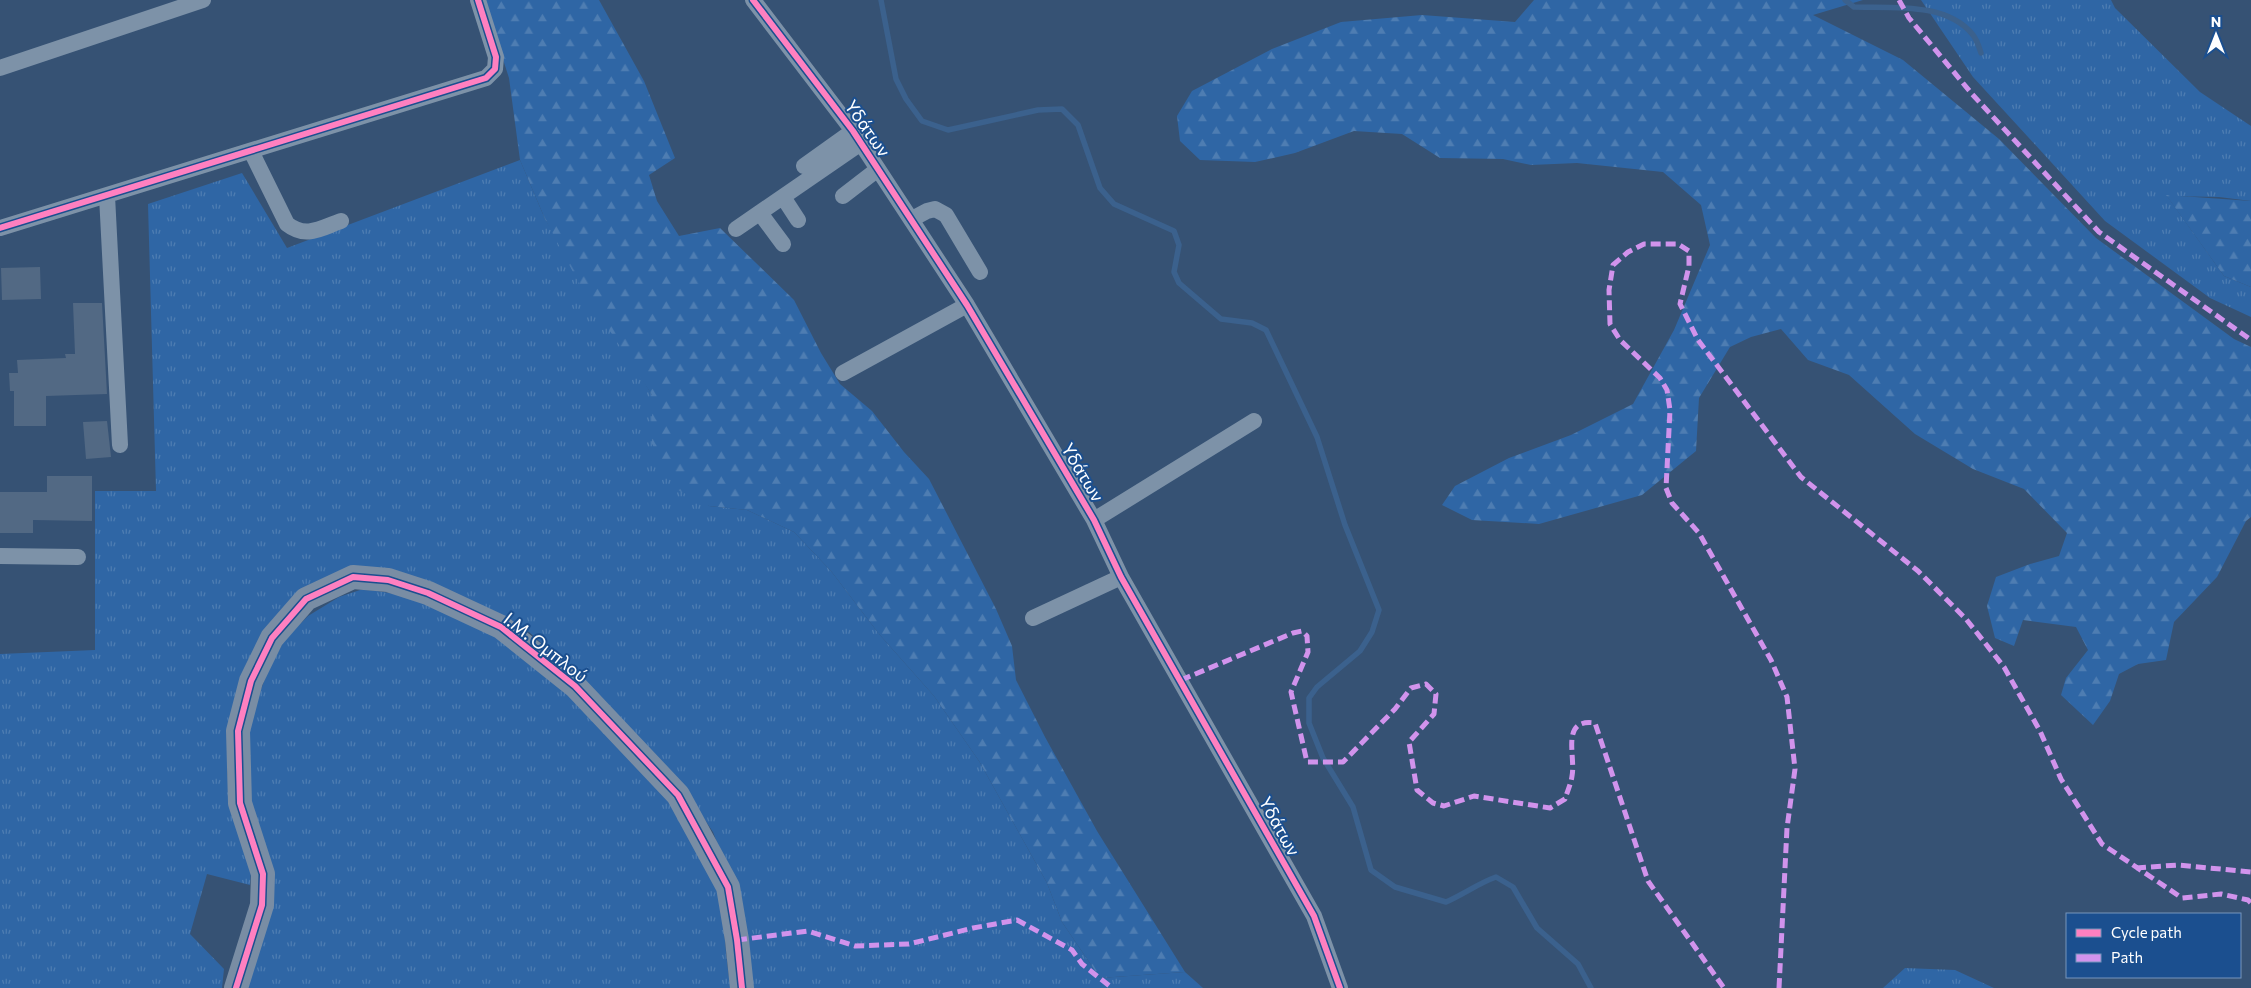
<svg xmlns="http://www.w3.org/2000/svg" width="2251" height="988" viewBox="0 0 2251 988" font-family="Commissioner,sans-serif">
	<defs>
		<pattern id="grass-tufts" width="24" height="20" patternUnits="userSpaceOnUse" patternTransform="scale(1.25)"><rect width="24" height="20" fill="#2f66a5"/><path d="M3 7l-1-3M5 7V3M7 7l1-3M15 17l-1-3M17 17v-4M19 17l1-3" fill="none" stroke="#4e7db2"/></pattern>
		<pattern id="forest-firs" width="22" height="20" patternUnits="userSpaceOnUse" patternTransform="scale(1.25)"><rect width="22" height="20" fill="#2f66a5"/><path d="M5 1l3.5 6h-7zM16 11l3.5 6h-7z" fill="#4e7db2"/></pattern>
	</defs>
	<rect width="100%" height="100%" fill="#365274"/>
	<path fill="url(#grass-tufts)" d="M1921 0H2111L2115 8 2200 92 2251 126V201L2219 197 2167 196 2224 276 2251 287V317L2210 298 2105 221 1973 77Z
		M520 160 545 219 652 395V444L709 506 747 510 794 532 831 571 879 634 934 696 979 761 1047 883 1062 922 1100 978 1185 972 1203 988H748L731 879 713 832 683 787 581 679 529 632 473 601 397 572 297 593 230 716 227 772 234 813 251 869 250 885 207 874 190 934 224 969 222 988H0V654L95 650V491H156L148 204 242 173 287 248Z
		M360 590C417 589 504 635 546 673 566 690 583 711 602 730 621 749 641 769 660 789 680 812 696 842 709 870 727 907 723 949 731 988H246L259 950 248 794 246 743 255 705 268 671 285 639 308 616 339 597Z
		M1905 968 1955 970 1994 988H1883Z"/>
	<path fill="url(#forest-firs)" d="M484 0H599L644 81 675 158 649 175 657 201 679 236 720 228 794 300 821 353 840 384 872 411 904 452 929 479 996 609 1012 646 1016 680 1045 737 1097 831 1185 972 1100 978 1062 922 1047 883 979 761 934 696 879 634 831 571 794 532 747 510 709 506 678 490 652 444V395L581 287 545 219 520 160 509 78Z
		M1534 0H1863L1813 15 1903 60 1999 139 2096 238 2234 339 2251 347V517L2246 521 2217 577 2174 622 2166 660 2138 664 2119 674 2110 701 2093 725 2061 695 2066 678 2088 650 2076 627 2023 620 2014 646 1995 638 1987 606 1996 577 2030 564 2059 556 2067 533 2024 489 1973 469 1915 434 1849 375 1808 360 1781 329 1751 337 1730 347 1699 398 1696 451 1642 495 1539 524 1472 520 1442 505 1455 486 1509 458 1571 435 1633 404 1674 330 1710 245 1701 205 1663 172 1577 163 1531 165 1503 159 1440 158 1402 134 1354 131 1295 153 1255 162 1200 160 1180 141 1177 116 1192 91 1272 49 1341 22 1422 15 1515 22Z
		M2166 195 2251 201V287L2224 276Z"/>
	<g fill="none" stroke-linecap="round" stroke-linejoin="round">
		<path stroke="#3b618d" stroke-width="5.5" d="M881 0 896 79 906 99 922 121 948 130 1038 110 1062 109 1078 125 1100 188 1114 204 1174 231 1179 245 1174 272 1179 283 1221 319 1252 323 1266 330 1317 437 1345 525 1379 610 1372 632 1360 651 1317 687 1309 698V723L1323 758 1353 807 1371 870 1395 887 1446 902C1464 894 1479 883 1496 877L1513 887 1537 928 1578 964 1591 988
			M1845 0 1854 7C1892 8 1947 2 1973 35 1977 40 1979 47 1981 53"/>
	</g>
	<path fill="#526984" d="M40 267 41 299 2 300 1 268Z
		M73 303H102L107 394 46 396V426H14V391H10L9 373H18L17 360 66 358 65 354H75Z
		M107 421 111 457 86 459 83 422Z
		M47 476H92V521L33 520V533H0V492H47Z"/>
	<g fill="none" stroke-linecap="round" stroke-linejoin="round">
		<path stroke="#7d92a8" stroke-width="16" d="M753 0 853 131 967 305 1094 520 1121 577 1314 916 1340 988
			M0 68 203 0
			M251 151 287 224C306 239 321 228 341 221
			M804 166 853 131
			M107 196 120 445
			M843 196 878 169
			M783 197 798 220
			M760 213 783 244
			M912 219 927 211 935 209 946 215 980 272
			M0 228 486 78 495 69 496 57 478 0
			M736 229 861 143
			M843 373 967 305
			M1094 520 1254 421
			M0 556 78 557
			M1033 618 1121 577"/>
		<path stroke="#798da4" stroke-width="24" d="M236 988 262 905 263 874 240 803 238 731 251 681 272 638 306 599 353 577 388 580 428 593 501 627 575 686 678 795 728 887 737 940 742 988"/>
		<path stroke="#d193ec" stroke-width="5" stroke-dasharray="10 5" stroke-linecap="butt" d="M1899 0 1909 18 1972 94 2099 232 2251 340
			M1181 680 1293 633 1302 631 1307 636 1308 652 1291 692 1307 762H1343L1395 709 1411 688 1426 684 1436 694 1434 714 1409 742 1417 790 1433 803 1444 806 1474 796 1550 808 1565 799C1567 792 1571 784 1572 776 1576 756 1560 718 1595 723L1648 881 1724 988
			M2136 868 2178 865 2251 872
			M737 940 808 931 855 946 909 944 973 928 1017 920 1072 950 1082 964 1112 988
			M1779 988 1787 828 1795 769 1787 697 1771 660 1699 533 1672 503 1666 488 1670 410 1667 390 1660 378 1620 340 1610 324 1609 290 1613 265 1628 252 1644 244H1678L1689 251V266L1680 304 1698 340 1801 477 1918 571 1966 619 2004 667 2040 731 2061 779 2102 844 2182 898 2221 894 2248 900 2251 903"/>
		<defs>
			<path id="cycleway" d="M753 0 853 131 967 305 1094 520 1121 577 1314 916 1340 988
				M0 228 486 78 495 69 496 57 478 0
				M236 988 262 905 263 874 240 803 238 731 251 681 272 638 306 599 353 577 388 580 428 593 501 627 575 686 678 795 728 887 737 940 742 988"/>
		</defs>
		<use href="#cycleway" stroke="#1b4f8f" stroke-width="9"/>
		<use href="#cycleway" stroke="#ff80c0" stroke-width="6"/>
	</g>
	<g text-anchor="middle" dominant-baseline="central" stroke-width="4" stroke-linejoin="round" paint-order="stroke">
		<g font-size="18" fill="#fff" stroke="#1b4f8f">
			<text transform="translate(868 128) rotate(55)">Υδάτων</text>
			<text transform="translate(1083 472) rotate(59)">Υδάτων</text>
			<text transform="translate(546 647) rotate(38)">Ι.Μ. Ομπλού</text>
			<text transform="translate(1280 826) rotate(61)">Υδάτων</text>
		</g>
	</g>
	<rect x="2066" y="913" width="175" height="65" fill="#1b4f8f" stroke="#7695bc"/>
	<rect x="2076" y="929" width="25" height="8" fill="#ff80c0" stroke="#7695bc"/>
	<text x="2111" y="938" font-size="15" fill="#ffffff">Cycle path</text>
	<rect x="2076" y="954" width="25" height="8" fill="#d193ec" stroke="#7695bc"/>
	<text x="2111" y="963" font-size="15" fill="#ffffff">Path</text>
	<g transform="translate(2216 35)" stroke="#1b4f8f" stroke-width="4" paint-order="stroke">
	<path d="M0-4L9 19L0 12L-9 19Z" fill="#ffffff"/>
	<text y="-8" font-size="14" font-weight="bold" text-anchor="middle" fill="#ffffff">N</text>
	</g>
</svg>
